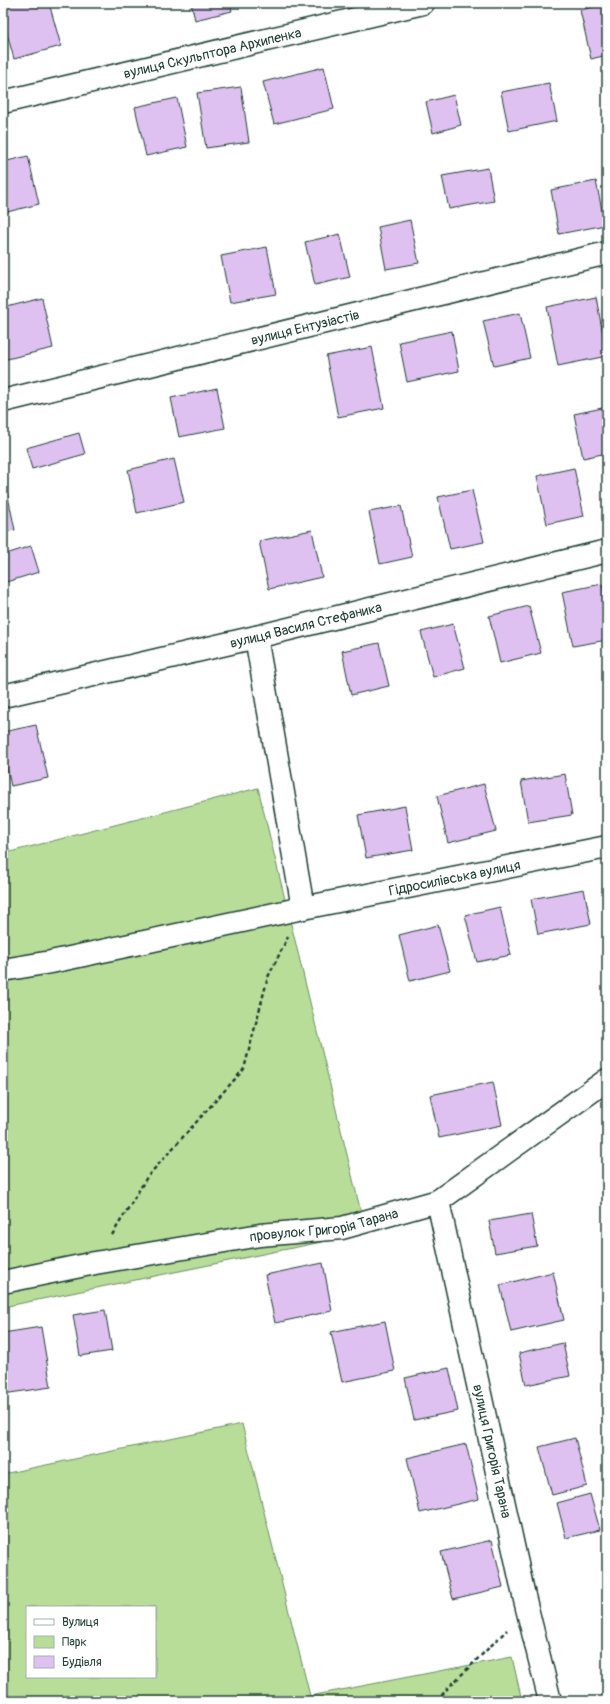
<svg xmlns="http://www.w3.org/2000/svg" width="610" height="1704" viewBox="0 0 610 1704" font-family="Pangolin,sans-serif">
	<rect width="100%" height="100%" fill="#fff"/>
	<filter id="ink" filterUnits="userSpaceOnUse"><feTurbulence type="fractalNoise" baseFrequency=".025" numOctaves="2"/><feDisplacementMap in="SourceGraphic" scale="8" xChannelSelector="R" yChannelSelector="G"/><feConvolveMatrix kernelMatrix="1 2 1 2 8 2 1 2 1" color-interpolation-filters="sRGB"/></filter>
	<g filter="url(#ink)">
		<path fill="#b8dd98" stroke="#6c8d66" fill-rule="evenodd" d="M258 788 366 1233 3 1307V829L10 852Z
			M242 1424 310 1696 512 1657 522 1701H3V1474ZM27 1607H155V1677H27Z"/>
		<path fill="#dec1f0" stroke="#1f3d34" d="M3 3H49L61 46 14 59 3 19Z
			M53 3H68L54 7Z
			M191 3H230L232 11 195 20Z
			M607 4V55L591 59 580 10Z
			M324 67 334 109 274 124 263 82Z
			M549 83 557 121 509 131 501 92Z
			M241 87 249 142 206 148 197 93Z
			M454 95 461 125 433 133 426 102Z
			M177 98 187 147 146 156 135 107Z
			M28 156 39 204 3 213V162Z
			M488 168 494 201 449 209 442 176Z
			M596 181 605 225 559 234 551 190Z
			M410 220 419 263 386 269 378 227Z
			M340 234 350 277 315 285 305 242Z
			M267 247 276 294 230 302 221 256Z
			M596 297 607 356 558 366 547 307Z
			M42 298 53 348 3 360V308Z
			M520 313 530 358 494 366 483 321Z
			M452 331 459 371 407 382 399 342Z
			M372 347 384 408 338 417 326 356Z
			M217 388 225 428 179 437 171 398Z
			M607 407V453L583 458 574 414Z
			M79 433 85 454 32 469 26 448Z
			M174 459 184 502 137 513 128 470Z
			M574 468 584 516 547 524 537 476Z
			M472 490 484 542 450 549 438 497Z
			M7 492 15 530 3 532V493Z
			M401 506 412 557 380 564 369 512Z
			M312 530 322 577 269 589 259 541Z
			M31 546 39 572 3 583V555Z
			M602 584 607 608V640L573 646 562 592Z
			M529 606 541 653 500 663 489 616Z
			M453 624 465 668 433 677 421 632Z
			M379 643 389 686 351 695 342 651Z
			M36 725 48 778 11 786 3 750V732Z
			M565 774 572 815 528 822 521 781Z
			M484 784 496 831 448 843 437 796Z
			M405 806 413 850 366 858 358 815Z
			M584 889 591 924 538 934 531 899Z
			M500 907 511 955 477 962 465 915Z
			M438 925 450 971 410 981 399 935Z
			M493 1082 502 1125 439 1138 430 1095Z
			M531 1214 537 1246 495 1253 489 1221Z
			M323 1263 332 1311 275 1323 265 1275Z
			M553 1272 564 1320 511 1332 500 1285Z
			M105 1310 112 1351 80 1356 73 1315Z
			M385 1321 395 1371 342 1382 331 1332Z
			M41 1327 51 1387 3 1394V1333Z
			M563 1343 570 1376 526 1385 519 1353Z
			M449 1368 458 1411 414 1420 405 1378Z
			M575 1438 587 1486 552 1495 539 1447Z
			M466 1444 479 1499 420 1513 407 1458Z
			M590 1494 600 1530 566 1538 557 1503Z
			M492 1540 503 1587 453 1599 441 1552Z"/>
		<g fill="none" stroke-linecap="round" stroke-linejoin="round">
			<defs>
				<g id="minor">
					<path id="s1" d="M3 102 423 3"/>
					<path id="s2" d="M3 401 607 253"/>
					<path d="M256 637 303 908"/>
					<path id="s3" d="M3 696 256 637 607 551"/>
					<path id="s4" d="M3 970 51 962 303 908 607 847"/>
					<path id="s5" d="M438 1201 524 1596 550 1701"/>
					<path id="s6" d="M3 1282 95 1263 260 1235 342 1228 438 1201 607 1080"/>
				</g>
			</defs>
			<use href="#minor" stroke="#1f3d34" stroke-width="25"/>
			<path stroke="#1f3d34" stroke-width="2.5" stroke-dasharray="4 3" stroke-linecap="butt" d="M112 1235 147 1177 244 1069 268 977 288 937
				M437 1701 447 1689 507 1630"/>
			<use href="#minor" stroke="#fff" stroke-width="22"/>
		</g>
	</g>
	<g text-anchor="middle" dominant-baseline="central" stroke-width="3" stroke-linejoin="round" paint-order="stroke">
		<g font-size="14" fill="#1f3d34" stroke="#fff">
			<text stroke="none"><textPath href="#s1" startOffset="215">вулиця Скульптора Архипенка</textPath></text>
			<text stroke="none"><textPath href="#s2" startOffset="311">вулиця Ентузіастів</textPath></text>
			<text stroke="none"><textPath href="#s3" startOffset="311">вулиця Василя Стефаника</textPath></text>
			<text stroke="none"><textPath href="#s4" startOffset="461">Гідросилівська вулиця</textPath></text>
			<text stroke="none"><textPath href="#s6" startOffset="326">провулок Григорія Тарана</textPath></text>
			<text stroke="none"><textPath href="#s5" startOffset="256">вулиця Григорія Тарана</textPath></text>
		</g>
	</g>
	<rect width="610" height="1704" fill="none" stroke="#fff" stroke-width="16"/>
	<rect x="8" y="8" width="594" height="1688" fill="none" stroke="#1f3d34" stroke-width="1.5" filter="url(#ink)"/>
	<rect x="26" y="1606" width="130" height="72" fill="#ffffff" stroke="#a5b1ae"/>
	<rect x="34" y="1619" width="20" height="6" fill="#ffffff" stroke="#a5b1ae"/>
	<text x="62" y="1626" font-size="12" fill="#1f3d34">Вулиця</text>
	<rect x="34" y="1636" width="20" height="12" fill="#b8dd98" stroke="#a5b1ae"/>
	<text x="62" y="1646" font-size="12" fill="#1f3d34">Парк</text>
	<rect x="34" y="1656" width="20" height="12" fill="#dec1f0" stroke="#a5b1ae"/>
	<text x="62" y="1666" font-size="12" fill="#1f3d34">Будівля</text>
</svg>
